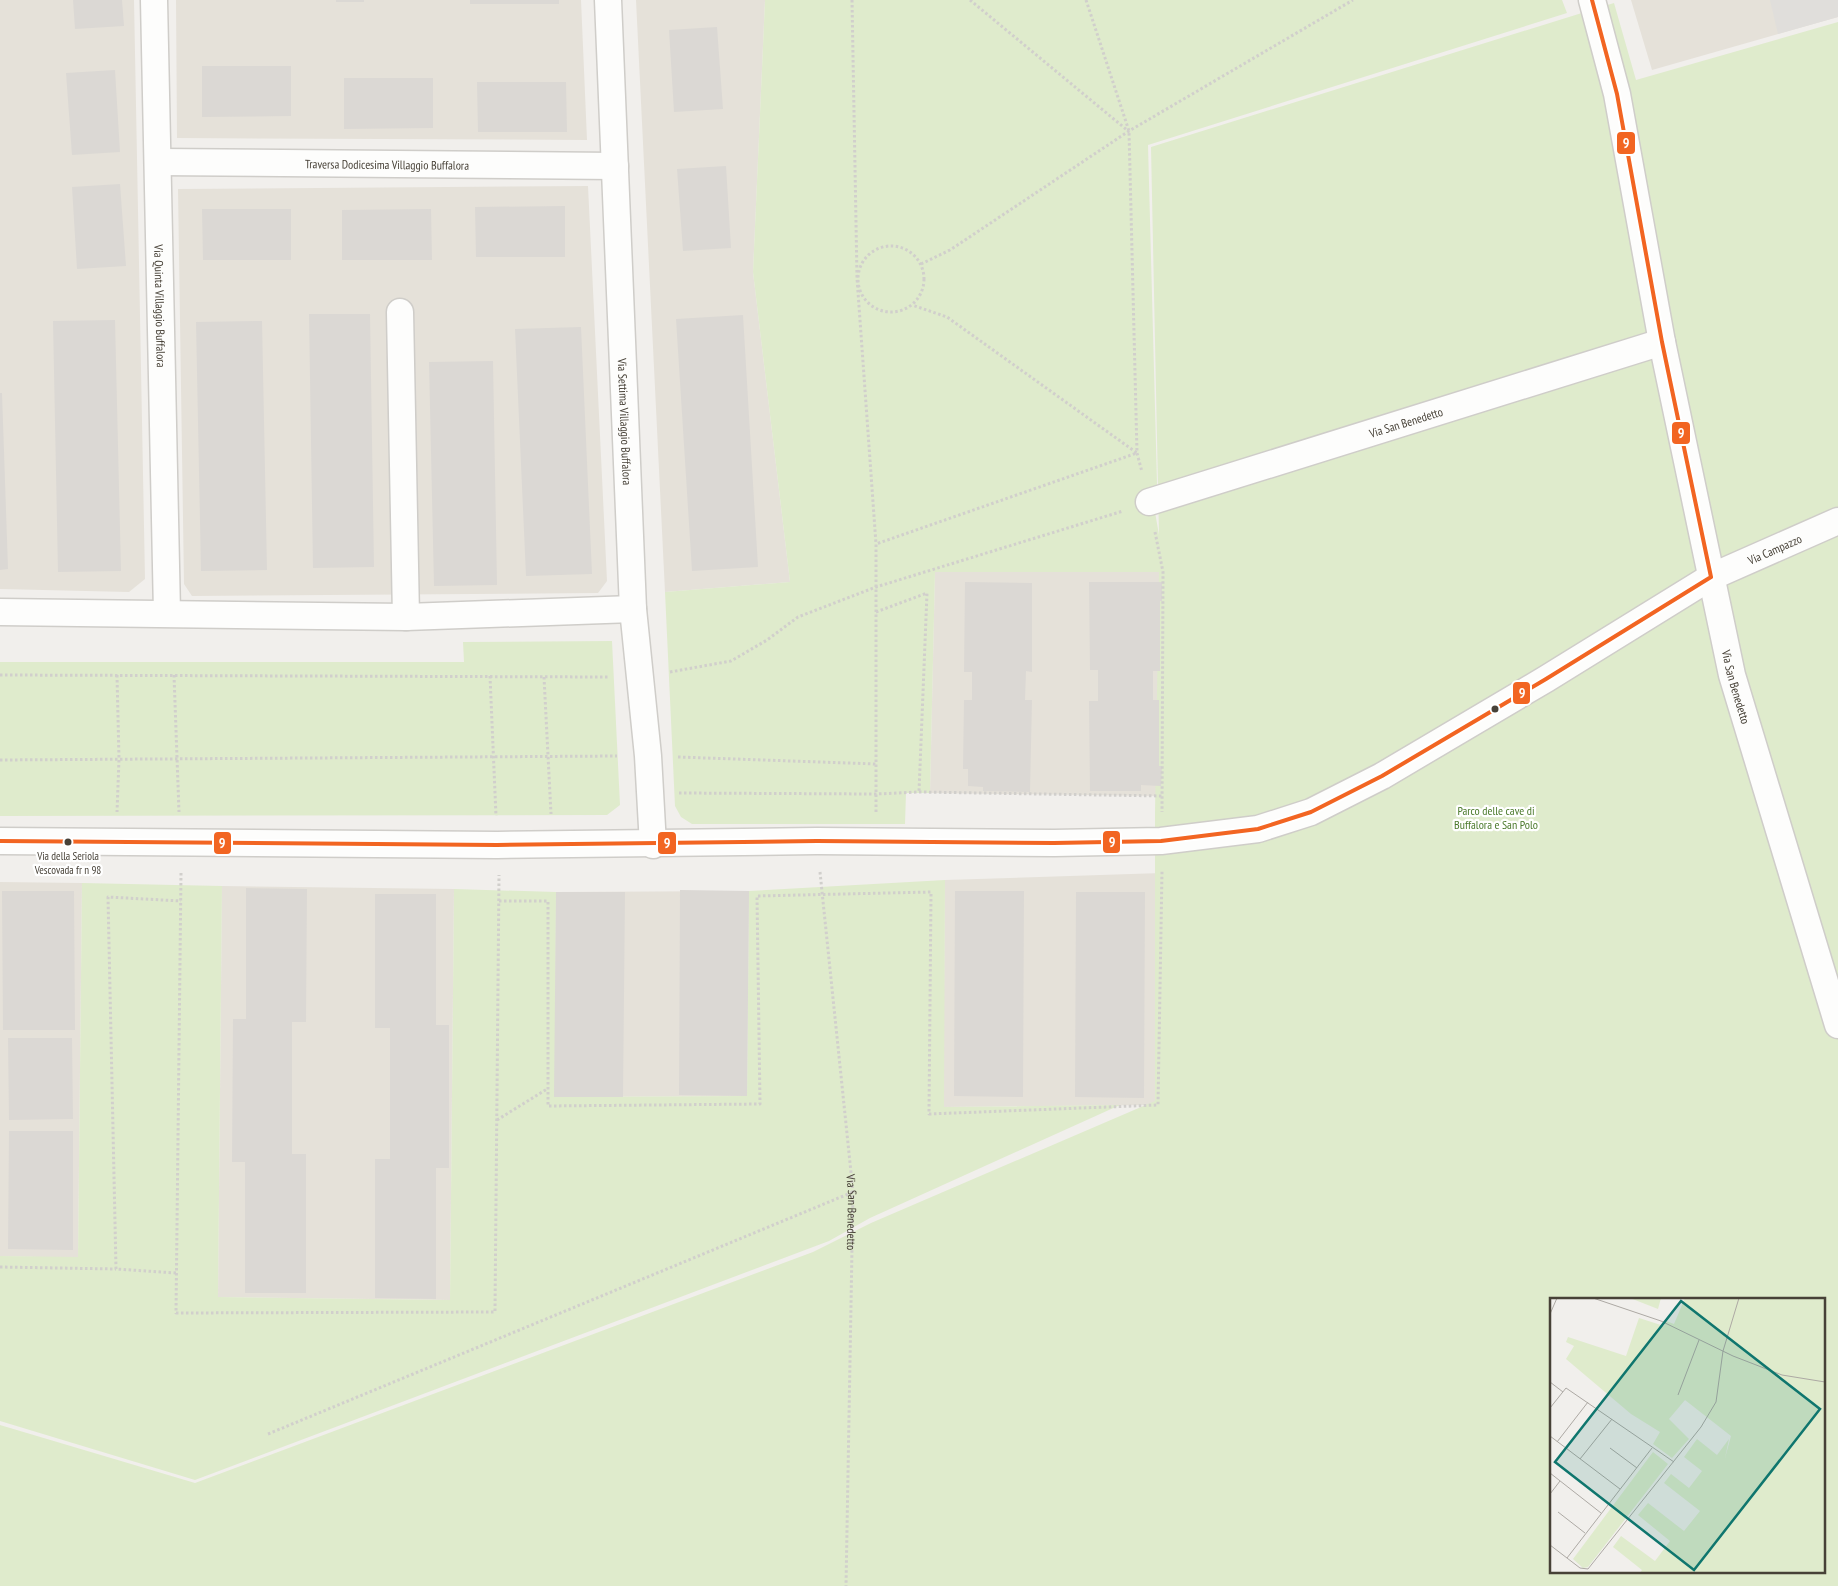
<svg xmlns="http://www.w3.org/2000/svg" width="1838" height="1586" viewBox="0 0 1838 1586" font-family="'PT Sans Narrow',sans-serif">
	<rect width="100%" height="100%" fill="#f1efec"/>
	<path fill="#e5e1d9" d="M0 0H134L145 579 129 592 0 589Z
		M176 0H581L587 140 177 138Z
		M636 0H765L753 272 790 582 665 592Z
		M1631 0H1838V17L1652 70Z
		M588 186 607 581 598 593 192 596 184 584 178 189Z
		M935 572H1163L1162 796 930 793Z
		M1162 873 1158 1105 943 1107 945 880Z
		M0 882 82 883 78 1258 0 1256Z
		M222 886 454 889 450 1300 218 1297Z
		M749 891 747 1096 554 1097 556 892Z"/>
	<path fill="#dfebcc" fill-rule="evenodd" d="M765 0H1562L1567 13 1148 145 1157 483 1155 512 1159 535 1151 147 1614 3 1636 80 1838 22V1586H0V1425L195 1483 813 1252 871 1223 1155 1101V813L1159 572H935L930 793H906L905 824H692L681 817 675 806 665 592 790 582 753 272ZM1552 1300H1824V1572H1552Z
		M612 641 620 805 607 815 0 816V662H464L463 642Z
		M945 880 944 1107 1120 1105 870 1218 829 1241 195 1480 0 1421V1256L78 1257 82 883 222 886 218 1297 450 1300 454 889 556 892 555 1097 747 1096 749 891Z"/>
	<path fill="#e0dedb" d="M1770 0H1838V17L1778 34Z"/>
	<path fill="#dbd8d4" d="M73 0H122L124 26 75 29Z
		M336 0H364V2H336Z
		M470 0H559V4H470Z
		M717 27 723 109 674 112 669 30Z
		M202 66H291V116L202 117Z
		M115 70 120 152 72 155 66 73Z
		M344 78H433V128L344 129Z
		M477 82H566L567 132H478Z
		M726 166 731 248 683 251 677 169Z
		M120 184 126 266 77 269 72 187Z
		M565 206V257H476L475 207Z
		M202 209H291V260H203Z
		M431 209 432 260H342V210Z
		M309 314H370L374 567 313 568Z
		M743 315 758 567 692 571 676 319Z
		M115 320 121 571 58 572 53 321Z
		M262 321 267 570 201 571 196 322Z
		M581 327 592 574 526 576 515 329Z
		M493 361 497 585 434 586 429 362Z
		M0 393H2L8 569 0 570Z
		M965 582 1032 583V672L1026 671 1025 700H1032L1030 792 983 791V787L968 786V769H963L964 700H972V672H964Z
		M1089 582H1162V601H1160V671H1153V700H1159V766H1162L1161 786 1141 785V791H1090L1089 701H1098V670H1090Z
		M246 888 307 889 306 1022H292V1154H306V1293H245V1162H232L233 1019H246Z
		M680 890 749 891 747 1096 679 1095Z
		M2 891H74L75 1030H3Z
		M955 891H1024L1023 1097 954 1096Z
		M556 892H625L623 1097H554Z
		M1076 892H1145L1144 1098 1075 1097Z
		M375 894H436V1025H449V1168H436V1299L375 1298V1159H390V1028H375Z
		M8 1038H72L73 1119 9 1120Z
		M9 1131H73V1250L8 1249Z"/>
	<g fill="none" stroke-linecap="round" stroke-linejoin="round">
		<defs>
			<g id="minor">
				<path id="s2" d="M154 0 167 613"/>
				<path id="s3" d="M608 0 633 609 648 756 653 845"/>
				<path id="s4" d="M1592 0 1617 94 1662 342 1732 675 1838 1025"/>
				<path id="s5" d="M158 162 615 166"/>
				<path d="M400 312 406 617"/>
				<path id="s6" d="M1149 502 1662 342"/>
				<path d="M0 612 406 617 633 609"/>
				<path id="s7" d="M0 841 497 845 817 841 1054 843 1161 841 1258 829 1311 812 1382 776 1546 679 1711 577 1838 521"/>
			</g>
		</defs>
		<use href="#minor" stroke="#cfcdc9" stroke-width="29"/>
		<g stroke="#d1cfcc" stroke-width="3" stroke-dasharray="2.5 2.5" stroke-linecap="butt">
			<path d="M852 0 857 278 876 544"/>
			<path d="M970 0 1127 130"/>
			<path d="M1086 0 1129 131 1137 453 1142 472"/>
			<circle cx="891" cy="279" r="33"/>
			<path d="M921 264 950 250 1129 131 1353 0"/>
			<path d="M1155 532 1163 572 1162 812"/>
			<path d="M876 612 927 593 919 792"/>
			<path d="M670 672 731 661 767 640 798 617 876 587 1123 511"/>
			<path d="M0 675 609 677"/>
			<path d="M117 675 119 759 117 812"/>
			<path d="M174 675 179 812"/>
			<path d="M490 676 496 816"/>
			<path d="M544 677 551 814"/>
			<path d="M678 757 876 764"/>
			<path d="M0 760 617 756"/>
			<path d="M679 793 876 794 919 792 1162 796"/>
			<path d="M876 812V544L1137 453 947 317 912 305"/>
			<path id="s1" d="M820 872 853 1192 846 1586"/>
			<path d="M181 873 176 1313 495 1312 499 875"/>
			<path d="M499 901H548V1106L760 1104 757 896 931 892 929 1114 1158 1105 1162 871"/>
			<path d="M497 1120 547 1089"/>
			<path d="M0 1267 116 1269"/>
			<path d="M176 1273 116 1269 108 897 181 901"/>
			<path d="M268 1434 853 1192"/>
		</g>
		<use href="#minor" stroke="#fdfdfc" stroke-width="26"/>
		<defs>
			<path id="bus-1" d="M1592 0 1617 94 1662 342 1711 577
				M0 841 497 845 817 841 1054 843 1161 841 1258 829 1311 812 1382 776 1546 679 1711 577"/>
		</defs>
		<use href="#bus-1" stroke="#fff" stroke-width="8"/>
		<use href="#bus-1" stroke="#f26522" stroke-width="4"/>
	</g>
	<g fill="#474137" stroke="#fff" stroke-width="2">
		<circle cx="1495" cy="709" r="4.5"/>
		<circle cx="68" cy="842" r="4.5"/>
	</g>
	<g text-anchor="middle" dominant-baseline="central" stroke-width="4.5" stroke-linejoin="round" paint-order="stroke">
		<g font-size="11" fill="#474137" stroke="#fff">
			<text x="68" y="856">Via della Seriola<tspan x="68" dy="14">Vescovada fr n 98</tspan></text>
		</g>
		<g font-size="12" fill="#474137" stroke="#fff">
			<text stroke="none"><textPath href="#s5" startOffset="229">Traversa Dodicesima Villaggio Buffalora</textPath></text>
			<text stroke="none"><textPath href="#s2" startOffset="306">Via Quinta Villaggio Buffalora</textPath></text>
			<text stroke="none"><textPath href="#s6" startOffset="269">Via San Benedetto</textPath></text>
			<text stroke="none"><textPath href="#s3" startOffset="422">Via Settima Villaggio Buffalora</textPath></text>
			<text stroke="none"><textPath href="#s7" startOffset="1848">Via Campazzo</textPath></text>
			<text stroke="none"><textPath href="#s4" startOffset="702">Via San Benedetto</textPath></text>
			<text stroke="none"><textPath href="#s1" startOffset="342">Via San Benedetto</textPath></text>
		</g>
		<g font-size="12" fill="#4a792b" stroke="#fff">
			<text x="1496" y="810">Parco delle cave di<tspan x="1496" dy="14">Buffalora e San Polo</tspan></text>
		</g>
	</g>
	<g transform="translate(1550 1298)">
		<rect width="275" height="275" fill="#f1efec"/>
		<path d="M80 0H111L108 11ZM135 0H275V275H90L92 272 63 249 71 238 105 263 120 243 88 217 98 205 134 233 150 213 114 185 121 176 139 190 152 173 134 159 147 141 167 157 179 141 175 160 181 138 135 102 119 121 139 141 122 160 103 146 110 134 81 116 16 61 24 48 16 44 18 39 76 58 89 20 114 28 116 23 124 26ZM103 154 118 166 38 269 33 270 23 261Z" fill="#dfebcc"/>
		<path fill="none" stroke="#ada9a4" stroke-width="1" d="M43 0 111 23 183 58 232 77 275 84M0 16 7 0M0 84 13 94M128 97 149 42M0 110 16 90 124 164M0 138 70 191M7 144 38 104M60 150 87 170M30 161 62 121M0 175 51 215M0 196 10 183M8 214 35 235M0 247 30 270 38 271 151 129 166 104 173 53 189 0M17 260 102 150"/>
		<path fill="#0f766e" fill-opacity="0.15" stroke="#0f766e" stroke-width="2.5" d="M131 3 270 111 144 272 5 164Z"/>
		<rect width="275" height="275" fill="none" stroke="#474137" stroke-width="2.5"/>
	</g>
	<g stroke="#fff" stroke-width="2">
		<rect x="1616" y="131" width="20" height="24" rx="5" fill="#f26522"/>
		<rect x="1671" y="421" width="20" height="24" rx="5" fill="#f26522"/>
		<rect x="1512" y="681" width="19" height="24" rx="5" fill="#f26522"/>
		<rect x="1102" y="830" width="19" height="24" rx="5" fill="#f26522"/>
		<rect x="213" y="831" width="19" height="24" rx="5" fill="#f26522"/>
		<rect x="657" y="831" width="20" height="24" rx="5" fill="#f26522"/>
	</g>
	<g font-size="14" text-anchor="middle" font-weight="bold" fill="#fff">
		<text x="1626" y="148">9</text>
		<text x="1681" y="438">9</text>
		<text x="1522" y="698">9</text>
		<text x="1112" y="847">9</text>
		<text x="222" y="848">9</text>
		<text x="667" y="848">9</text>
	</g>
</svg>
